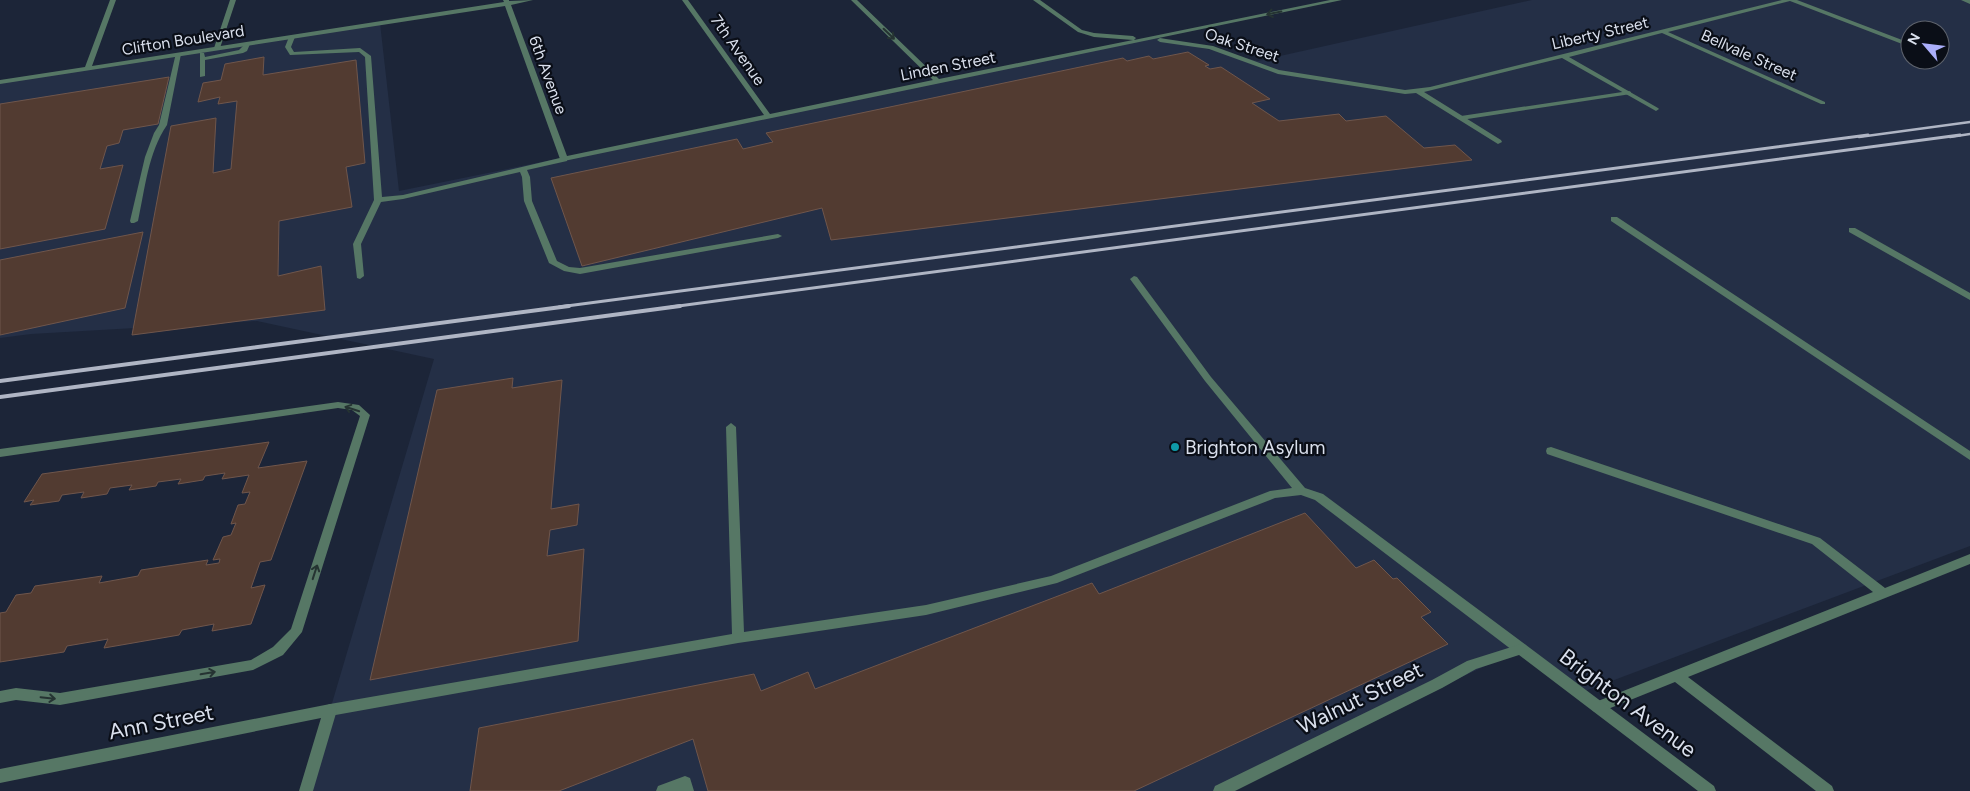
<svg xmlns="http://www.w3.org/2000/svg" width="1970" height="791" viewBox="0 0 1970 791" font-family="Figtree,sans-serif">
	<rect width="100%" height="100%" fill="#1c2538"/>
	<path fill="#242f46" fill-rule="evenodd" d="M1532 0H1970V546L1585 691 1521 649 1221 791H306L434 359 257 321 31 334 0 338V82L380 23 399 191 1156 37 1258 61ZM1910 30H1940V60H1910Z"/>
	<path fill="#523b31" stroke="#6f564c" d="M1188 52 1209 65 1205 66 1210 69 1221 67 1270 99 1252 103 1279 121 1339 114 1346 121 1386 116 1424 148 1455 145 1472 160 831 240 822 208 582 266 551 178 737 139 743 149 773 142 766 133 1123 58 1127 61 1149 56 1153 59Z
		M264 57 263 75 356 60 365 163 346 167 352 207 279 221 278 276 321 266 325 310 132 335 171 126 216 118 213 173 231 169 237 101 218 104 220 97 198 102 203 83 221 80 225 64Z
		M169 77 158 124 123 130 119 143 107 146 100 169 123 165 105 229 0 249V104Z
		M143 232 125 308 0 335V260Z
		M513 378 512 388 562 380 551 509 579 504 577 525 550 530 547 556 584 549 578 641 370 680 437 390Z
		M269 442 258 468 307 461 271 560 260 562 251 588 265 585 251 624 212 631 214 624 182 630 179 635 104 648 108 639 67 646 64 652 0 662V613L6 612 16 595 31 593 35 586 102 576 99 583 138 576 141 570 208 560 206 565 219 563 220 559 213 560 223 537 231 535 236 523 231 524 238 505 245 504 250 492 242 493 249 475 222 479 225 473 205 476 203 480 178 484 181 479 158 482 156 486 129 490 132 485 110 488 107 494 81 498 84 492 62 495 59 501 30 505 34 500 24 502 42 474Z
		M1305 513 1356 568 1374 560 1393 579 1397 578 1431 612 1421 617 1448 644 1134 791H708L693 739 559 791H470L479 728 754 674 761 691 808 672 815 689 1092 583 1099 594Z"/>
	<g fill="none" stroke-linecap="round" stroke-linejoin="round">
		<path fill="#567765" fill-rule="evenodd" d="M230 0H236L220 48 215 49 214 48Z
			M292 35 295 37 291 47 294 52 360 48 371 56 382 197 403 195 564 157H567V161L527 170 530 177 532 201 557 261 569 267 580 268 778 234 782 236 778 238 580 274 564 271 549 263 524 201 522 177 520 172 403 199 381 202 361 244 364 276 360 279 357 278 353 244 374 200 365 57 359 52 290 55 285 47 289 37Z
			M247 42 250 44 247 51 243 53 205 60V76L200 77V53H204L205 57 239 50Z
			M176 53 181 54 167 125C148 153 145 189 138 221L134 223H131L130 221 145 157 154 133 159 125Z
			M1629 91 1631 92V94L1461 120 1457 118 1461 116Z
			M1611 217H1617L1970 451V460L1611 221Z
			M1849 228H1855L1970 293V300L1849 232Z
			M1134 276 1137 277 1211 377 1305 488 1323 494 1526 645 1527 649 1526 653 1521 654 1516 653 1315 500 1301 495 1275 498 1057 583 926 615 738 643 330 716 325 714 323 710 325 706 330 704 732 634 726 427 731 423 736 427 744 632 926 605 1051 576 1270 491 1292 488 1205 381 1130 279Z
			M338 402 359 405 370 415 302 632 283 655 253 670 60 705 16 700 0 703V691L16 688 60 693 251 660 273 647 291 629 360 416 352 410 338 408 0 457V449Z
			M1551 447 1820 538 1885 588 1970 554V564L1688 677 1832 786 1834 791H1816L1675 682 1598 713 1593 711 1591 707 1593 703 1873 592 1812 544 1547 454 1546 451 1547 448Z"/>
		<path fill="#567765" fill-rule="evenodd" d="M110 0H116L92 66 504 2 503 0H509V1L533 0 511 5 567 156 764 115 682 0H688L770 114 933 80 851 0H857L939 79 1133 40 1094 37 1078 32 1033 0H1040L1082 30 1094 33 1133 36 1136 38 1134 40 1330 0H1342L564 161 560 159 505 6 0 84V80L85 67Z
			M1782 0H1797L1910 43V47L1790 1 1668 32 1825 102V104H1821L1662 33 1569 57 1658 108 1659 109 1656 111 1562 58 1424 92 1501 140 1502 142 1498 144 1416 93 1405 94 1278 74 1209 49 1160 42 1157 40 1160 38 1166 39 1213 46 1279 70 1405 90 1430 87Z
			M1961 0H1970V4Z
			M1521 644 1526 645 1714 786 1716 791H1698L1519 655 1476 669 1442 688 1235 791H1213L1215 786 1432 680 1467 661Z
			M330 704 335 706 337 710 313 791H299L321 718 0 783V769Z
			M685 776 690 778 694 791H656L658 786Z"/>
		<path stroke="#afb5c4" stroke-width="2.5" d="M1859 137 1970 122
			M1950 137 1970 134"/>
		<path stroke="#afb5c4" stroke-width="3" d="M559 307 1868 135
			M671 307 1960 135"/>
		<path stroke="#afb5c4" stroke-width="4" d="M0 381 569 306
			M0 397 680 306"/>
	</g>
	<defs><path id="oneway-shaft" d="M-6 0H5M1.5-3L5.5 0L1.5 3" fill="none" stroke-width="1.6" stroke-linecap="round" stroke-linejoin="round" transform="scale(1.25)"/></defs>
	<g stroke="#253332">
		<use href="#oneway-shaft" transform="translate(1274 13) rotate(169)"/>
		<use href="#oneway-shaft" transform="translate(889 34) rotate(44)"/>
		<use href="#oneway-shaft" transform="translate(352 409) rotate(-162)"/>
		<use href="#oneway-shaft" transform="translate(315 572) rotate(-72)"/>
		<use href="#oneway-shaft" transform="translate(208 673) rotate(-10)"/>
		<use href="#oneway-shaft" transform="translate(48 698) rotate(6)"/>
	</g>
	<circle fill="#0f9aa8" stroke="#0a0e17" stroke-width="2" cx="1175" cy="447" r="5"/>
	<g text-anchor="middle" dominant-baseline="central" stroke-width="4.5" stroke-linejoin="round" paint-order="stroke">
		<g font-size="16" fill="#d9dfec" stroke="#0a0e17">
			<text transform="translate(1600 33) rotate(-13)">Liberty Street</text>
			<text transform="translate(183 40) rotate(-9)">Clifton Boulevard</text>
			<text transform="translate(1242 45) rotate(18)">Oak Street</text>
			<text transform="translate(738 50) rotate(55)">7th Avenue</text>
			<text transform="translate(1749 55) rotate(24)">Bellvale Street</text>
			<text transform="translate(948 66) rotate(-11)">Linden Street</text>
			<text transform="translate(548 75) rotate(70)">6th Avenue</text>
		</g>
		<g font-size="19" fill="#d9dfec" stroke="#0a0e17" text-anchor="start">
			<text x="1185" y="447">Brighton Asylum</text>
		</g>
		<g font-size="22" fill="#d9dfec" stroke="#0a0e17">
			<text transform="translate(1360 698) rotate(-26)">Walnut Street</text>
			<text transform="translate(1628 703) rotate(37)">Brighton Avenue</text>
			<text transform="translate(161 722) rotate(-11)">Ann Street</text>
		</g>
	</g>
	<g transform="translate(1925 45) rotate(298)"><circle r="24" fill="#0a0e17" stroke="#5d626c"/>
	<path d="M0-4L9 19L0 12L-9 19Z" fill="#abaffb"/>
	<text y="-8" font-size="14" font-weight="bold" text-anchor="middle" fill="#d9dfec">N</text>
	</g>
</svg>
